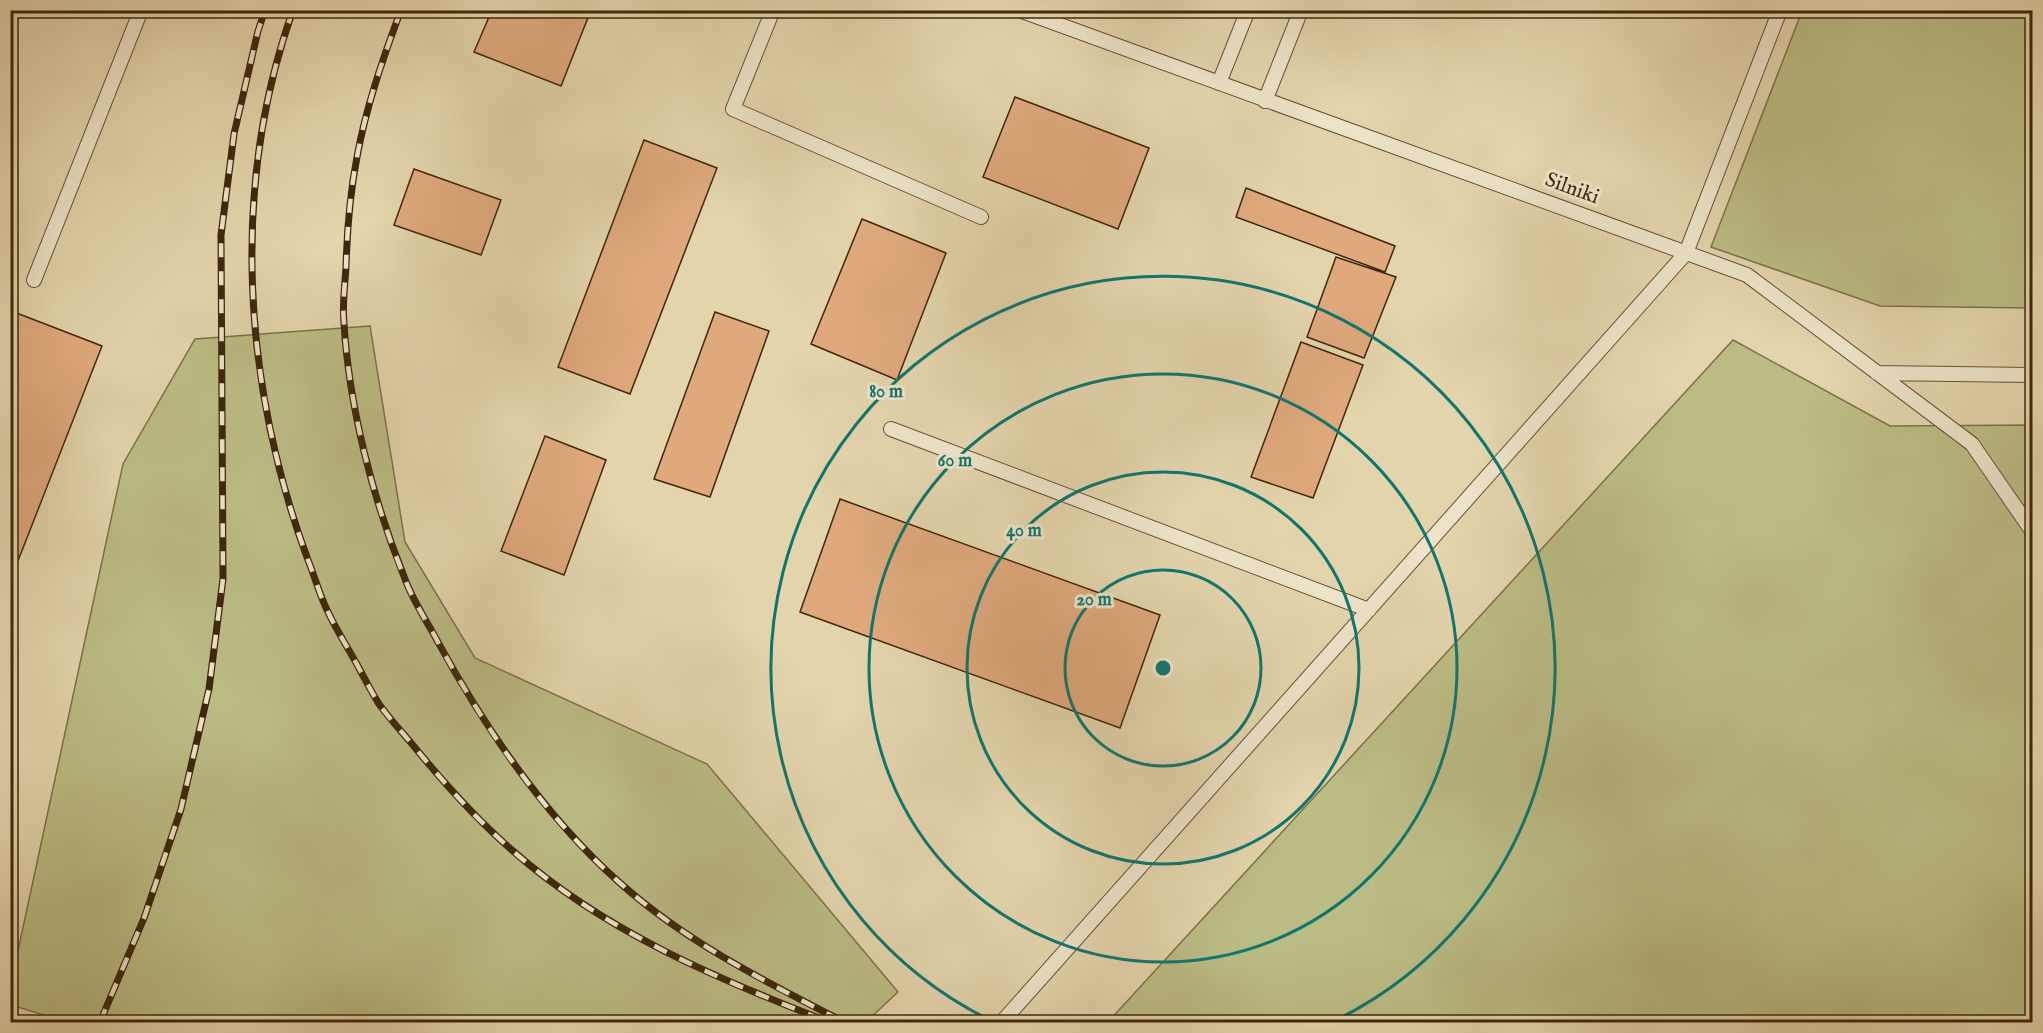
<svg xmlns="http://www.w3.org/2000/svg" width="2043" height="1033" viewBox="0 0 2043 1033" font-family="'IM FELL English',serif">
	<rect width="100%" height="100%" fill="#e3d4ac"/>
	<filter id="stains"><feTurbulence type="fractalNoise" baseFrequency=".00333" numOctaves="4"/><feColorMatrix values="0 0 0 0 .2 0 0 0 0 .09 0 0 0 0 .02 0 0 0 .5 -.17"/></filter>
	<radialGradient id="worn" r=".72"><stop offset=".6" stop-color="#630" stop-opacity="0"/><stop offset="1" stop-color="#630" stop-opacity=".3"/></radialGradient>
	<path fill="#bbbb84" stroke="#7d7148" stroke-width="1.5" d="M1802 11H2032V308L1880 306 1711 247Z
		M370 326 405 542 475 658 707 764 898 992 866 1022H67L11 1005V983L123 464 195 339Z
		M1733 340 1890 426 2032 425V1022H1108Z"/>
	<path fill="#dfa97c" stroke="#3f270c" stroke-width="1.5" d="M492 10H591L561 86 474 52Z
		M1015 97 1149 148 1118 229 983 177Z
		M644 140 717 168 630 394 558 367Z
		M414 169 501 200 481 255 394 225Z
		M1246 188 1395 246 1385 272 1236 217Z
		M862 219 946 253 897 380 811 344Z
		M1336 257 1396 277 1364 358 1307 337Z
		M14 312 102 346 14 571 10 570V321Z
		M715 312 769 331 710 497 654 479Z
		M1301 342 1363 365 1313 498 1251 477Z
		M545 436 606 460 564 575 501 551Z
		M840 499 1160 615 1120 728 800 612Z"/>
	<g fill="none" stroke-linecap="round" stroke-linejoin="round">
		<defs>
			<path id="service" d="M773 10 733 109 981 217
				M1019 10 1747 275 1972 444 2032 531
				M1219 83 1248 10
				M1265 101 1301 10
				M34 280 141 10
				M1877 373 2032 375
				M891 429 1369 610
				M1002 1022 1686 253 1780 10"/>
		</defs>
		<use href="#service" stroke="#685234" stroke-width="16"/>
		<use href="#service" stroke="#ede3c9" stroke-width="14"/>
		<defs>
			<path id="rail" d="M293 10C230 187 243 385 308 560 315 577 320 597 329 614 338 633 350 651 360 670 366 681 372 693 379 704 389 718 401 731 412 744 443 782 476 819 513 851 604 931 717 979 829 1022
				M401 10C383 58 366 107 357 157 350 193 347 231 346 267 345 285 342 305 344 323 349 407 373 500 405 579 413 601 428 623 439 644 487 731 545 817 620 883 686 942 766 982 844 1022
				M100 1022 144 918 181 809 209 689 223 579 221 235 234 134 258 31 265 10"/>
		</defs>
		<use href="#rail" stroke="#3f270c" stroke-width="7"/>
		<use href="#rail" stroke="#ede3c9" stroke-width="4.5" stroke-dasharray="14" stroke-linecap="butt"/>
	</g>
	<g fill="none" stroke="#0f766e" stroke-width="3">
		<circle cx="1163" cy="668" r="98"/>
		<circle cx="1163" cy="668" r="196"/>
		<circle cx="1163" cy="668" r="294"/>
		<path d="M994 1022A392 392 0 1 1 1332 1022"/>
	</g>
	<g text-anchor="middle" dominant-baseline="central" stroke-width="6" stroke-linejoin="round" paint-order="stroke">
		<g font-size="21" fill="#3f270c" stroke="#ede3c9">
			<text transform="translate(1572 189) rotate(20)">Silniki</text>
		</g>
	</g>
	<circle cx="1163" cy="668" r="9" fill="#0f766e" stroke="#ede3c9" stroke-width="3"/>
	<g font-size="18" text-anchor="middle" font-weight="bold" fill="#0f766e" stroke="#ede3c9" stroke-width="6" stroke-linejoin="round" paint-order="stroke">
		<text x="886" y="397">80 m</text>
		<text x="955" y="466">60 m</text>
		<text x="1024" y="536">40 m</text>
		<text x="1094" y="605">20 m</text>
	</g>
	<rect width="2043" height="1033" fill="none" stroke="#e3d4ac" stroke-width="36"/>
	<rect x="12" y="12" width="2019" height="1009" fill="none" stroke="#3f270c" stroke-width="3"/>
	<rect x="18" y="18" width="2007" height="997" fill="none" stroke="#3f270c" stroke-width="1.5"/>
	<rect width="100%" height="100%" filter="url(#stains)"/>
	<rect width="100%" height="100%" fill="url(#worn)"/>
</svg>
